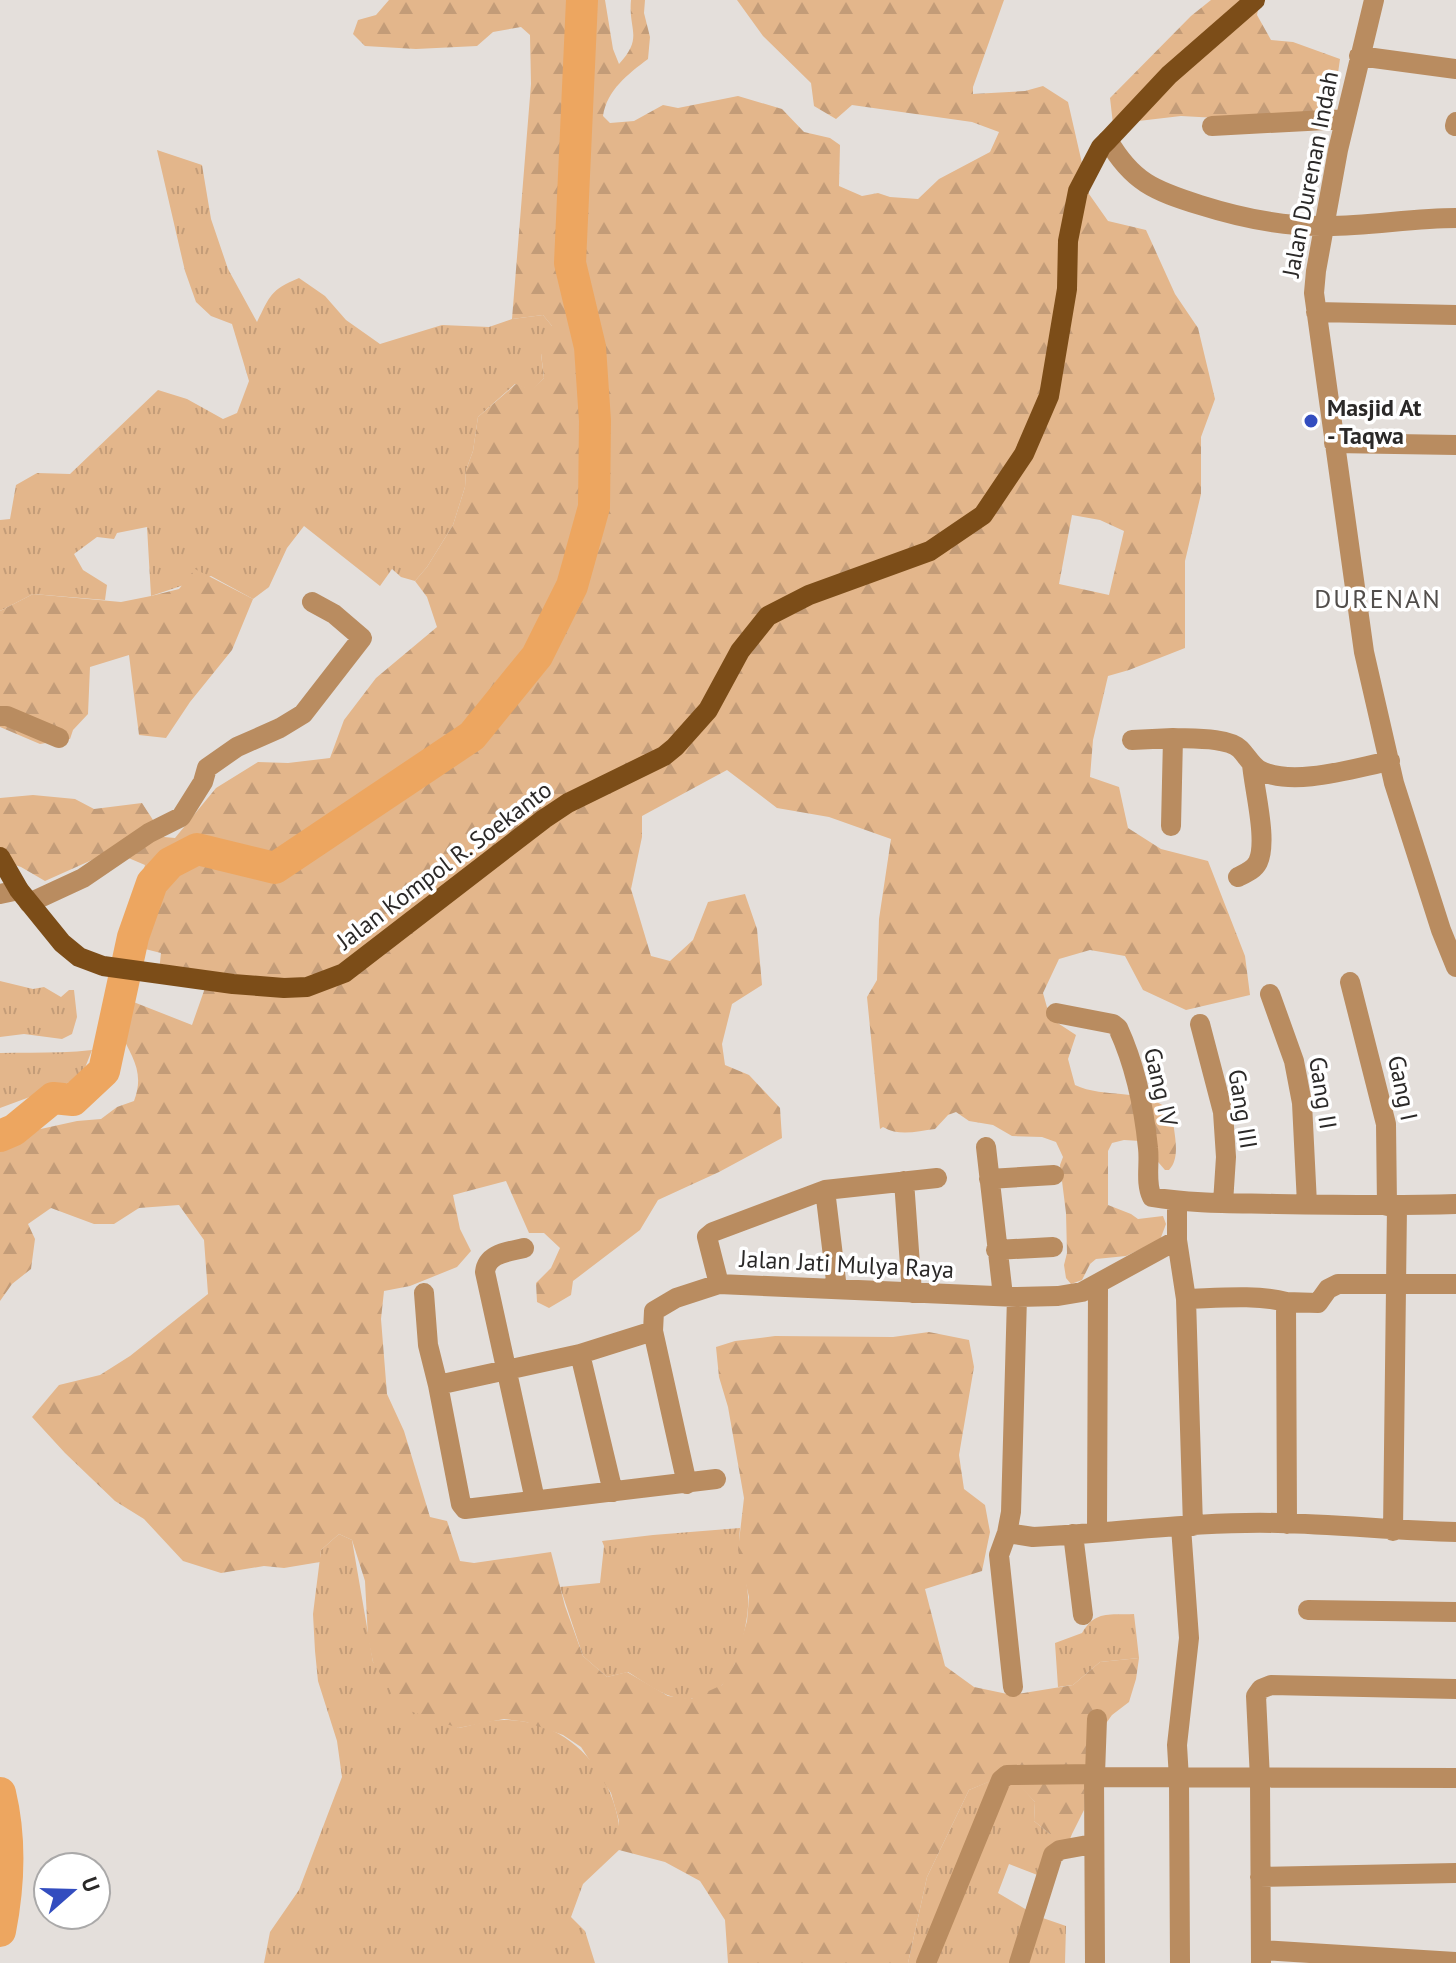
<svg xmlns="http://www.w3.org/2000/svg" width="1456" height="1963" viewBox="0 0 1456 1963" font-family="'PT Sans',sans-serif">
	<defs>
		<pattern id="grass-tufts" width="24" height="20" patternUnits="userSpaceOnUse" patternTransform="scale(2)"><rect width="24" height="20" fill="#e3b68b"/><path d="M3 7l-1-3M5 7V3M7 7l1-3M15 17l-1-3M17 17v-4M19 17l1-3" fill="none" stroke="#c39c78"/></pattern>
		<pattern id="forest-firs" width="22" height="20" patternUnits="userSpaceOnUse" patternTransform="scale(2)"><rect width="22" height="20" fill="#e3b68b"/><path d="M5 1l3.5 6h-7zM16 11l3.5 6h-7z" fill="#c39c78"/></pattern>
	</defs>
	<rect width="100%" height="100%" fill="#e4dfdb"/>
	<path fill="url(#grass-tufts)" d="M157 150 202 165 211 219 228 269 257 322C270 296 270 290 299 278L325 296 346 320 380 344 442 325 489 327 512 319 543 315 552 326V354H541L544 378 532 391 515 384 478 417 473 451 466 470 465 487 453 525 427 567 415 581 401 577 392 569 380 586 304 526 287 548 269 587 253 599 211 576 151 596 147 527 117 533 114 539 97 537 74 554 83 570 107 585 105 600 33 594 0 611V520L10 519 16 485 37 473 70 474 158 390 187 399 223 419 237 413 249 381 232 324 211 316 196 302 185 271Z
		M0 981 33 989 44 987 61 997 69 990H74L77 1017 72 1034 62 1039 24 1034 0 1037Z
		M92 1050 81 1078 0 1108V1053C31 1052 62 1054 92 1050Z
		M740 1528C737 1557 746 1569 748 1596 750 1616 738 1669 723 1684 718 1690 697 1699 689 1699 667 1700 646 1683 628 1672L607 1677 583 1656 560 1587 600 1583 604 1546 602 1541 653 1535Z
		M339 1534 352 1540 373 1662 458 1728C473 1725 491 1719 507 1720 564 1721 607 1764 618 1819 620 1828 619 1840 619 1850L583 1884 571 1917 585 1931 595 1963H264L270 1932 299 1890 342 1777 337 1741 318 1681 315 1651 313 1614 321 1550Z
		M1134 1614 1139 1658 1100 1662 1073 1685 1058 1687 1055 1643 1082 1633C1095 1610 1110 1615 1134 1614Z
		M1009 1773 1035 1802 1034 1821 1050 1834H1072L1053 1881 1009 1864 998 1893 1037 1916 1066 1926 1065 1963H908L927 1877 969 1790Z"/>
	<path fill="url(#forest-firs)" fill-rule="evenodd" d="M389 0H605L613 49 619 64C644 37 628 30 631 0H645L644 13 650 37 648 59C628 74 607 90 603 116L610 123 634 121 663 105 678 108 738 96 782 109 804 132 830 138 840 145 839 186 862 196 878 193 890 197 918 199 939 179 990 152 999 132 972 122 852 105 836 119 814 106 811 83 763 36 737 0H1004L973 87V94L1025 91 1043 86 1068 102 1089 194 1108 221 1146 230 1175 294 1198 328 1215 399 1201 437V494L1185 561V648L1129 670 1108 676 1093 740 1090 777 1119 787 1128 828 1161 849 1208 861 1245 956 1250 995 1186 1010 1143 990 1125 956 1090 950 1059 959 1043 993 1050 1018 1076 1035 1068 1059 1075 1085C1103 1099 1149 1087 1172 1113 1173 1130 1182 1157 1169 1170H1165L1140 1141 1124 1140 1112 1143 1108 1151V1205L1131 1214 1138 1219 1163 1216 1166 1224 1160 1240 1126 1256 1096 1259 1090 1264 1082 1280 1071 1284 1066 1278 1064 1265 1067 1253 1066 1213 1060 1165 1063 1157 1056 1142 1042 1137 1012 1136 993 1125 969 1121 956 1112 948 1115 935 1129C917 1131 900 1137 883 1127L880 1129 867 997 877 980 879 919 891 839 829 817 777 808 727 770 642 816V837L631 889 651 956 670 961 693 940 708 902 745 894 757 929 762 985 732 1004 722 1044 725 1065 749 1075 780 1108 782 1138 719 1172 658 1200 640 1230 573 1281 571 1295 549 1308 537 1302 536 1283 551 1268 560 1248 544 1233H529L506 1181 453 1195 460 1229 471 1251 457 1267 410 1286 384 1291 381 1319 387 1394 404 1431 430 1517 447 1521 460 1561 474 1563 551 1552 565 1606 583 1656 607 1677 627 1672 668 1696 691 1699 722 1685 734 1665 747 1621 749 1597 738 1550 744 1498 728 1407 719 1377 716 1347 735 1341 775 1336 893 1337 929 1332 969 1340 974 1367 959 1455 964 1489 985 1505 990 1532 982 1571 925 1589 945 1666 974 1687 1012 1695 1073 1685 1100 1662 1139 1658 1136 1679 1129 1702 1112 1715 1094 1740 1085 1778 1084 1810 1072 1834H1050L1034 1821 1035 1802 1008 1774 969 1790 927 1877 908 1963H728L725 1920 700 1881 665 1862 619 1850V1821L611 1793 581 1747 563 1735 526 1722 504 1719 458 1728 410 1711 393 1695 373 1662 368 1638 365 1581 352 1540 339 1534 321 1550 320 1562 284 1568 264 1566 221 1573 183 1561 144 1519 115 1501 65 1453 32 1417 59 1385 100 1375 130 1356 208 1294 204 1240 179 1205 139 1208 114 1224H94L51 1208 28 1224 35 1239 31 1269 12 1284 0 1301V1144L27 1132 77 1121 101 1119 117 1107 134 1101C145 1072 132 1057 119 1030L131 1001 192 1025 205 988 159 971 161 953 117 942 134 904 145 865 112 851 45 881 21 867 0 860V798L33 795 75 799 94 809 142 803 164 837 175 838 216 788 258 762 288 763 330 758 344 720 376 678 437 627 427 597 415 581 427 567 453 525 465 487 466 470 473 451 478 417 516 384 532 390 544 378 541 353H552V326L543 315 512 319 531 84 530 35 521 27 493 32 477 46 416 49 365 46 353 34 358 20 376 15ZM1072 515 1100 520 1124 531 1109 595 1059 584Z
		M1211 0H1260L1257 15 1271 40 1293 42 1340 59 1332 116 1217 118 1181 116 1113 124 1110 98 1191 16Z
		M195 569 253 599 232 650 190 702 166 738 139 735 129 655 90 667 88 714 73 730 70 739 40 744 0 727V611L33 594 121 602 151 596 179 589Z"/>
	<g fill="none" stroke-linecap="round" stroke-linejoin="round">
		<path stroke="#eda660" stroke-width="32" d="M0 1136 14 1130 53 1098 73 1100 104 1071 133 937 152 883 170 863 197 849 275 868 472 736 537 656 572 586 594 507 595 421 590 347 570 263 582 0
			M0 1793C11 1839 9 1885 0 1931"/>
		<path stroke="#b98c60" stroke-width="20" d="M1374 0 1338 150 1316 271 1314 293 1364 652 1394 783 1441 930 1456 967
			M1359 56 1456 69
			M1212 126 1345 119
			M1455 126 1456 122
			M1108 140C1132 182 1155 191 1200 205 1241 218 1283 227 1327 226 1370 226 1413 218 1456 218
			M1316 312 1456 315
			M1334 443 1456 445
			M0 716H7L59 738
			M1132 740 1173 738
			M1171 826 1173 738C1191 739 1227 737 1240 749 1247 756 1252 767 1261 771 1295 787 1354 768 1390 761
			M1238 877C1246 873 1254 870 1258 862 1268 841 1254 789 1252 764
			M0 894 19 890
			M29 903 83 878 149 833 181 817 203 782 207 768 237 747 280 728 303 714 362 638 334 614 312 602
			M1350 982 1386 1124 1387 1206
			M1270 994 1294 1061 1302 1103 1307 1204
			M1056 1013 1113 1024 1118 1028C1135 1065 1144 1108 1148 1148 1150 1164 1145 1183 1152 1197 1193 1204 1235 1203 1276 1204 1336 1205 1396 1206 1456 1204
			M1200 1024 1223 1112 1226 1157 1223 1203
			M986 1147 1003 1296
			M989 1179 1054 1175
			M904 1181 912 1293
			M825 1190 837 1289
			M1177 1201V1240L1082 1292 1058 1296 1017 1297 1011 1512 1007 1533 1033 1537C1115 1533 1197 1521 1278 1523 1338 1524 1397 1531 1456 1532
			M1177 1240 1186 1299
			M524 1248C508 1252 487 1253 485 1272L535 1500
			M996 1250 1053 1247
			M719 1284 707 1237 713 1232 825 1190 937 1178
			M424 1293 428 1345 438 1385
			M1286 1302 1318 1303 1328 1289 1338 1284H1456
			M653 1331 580 1354 438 1385 461 1504 465 1509 716 1479
			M580 1354 613 1492
			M687 1484 653 1331 654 1311 676 1298 719 1284 1017 1297
			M1193 1526 1186 1299C1218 1298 1256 1294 1286 1302L1287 1524
			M1393 1531 1397 1206
			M1097 1532 1098 1286
			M1007 1533 999 1555 1013 1687
			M1073 1534 1083 1615
			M1308 1610 1456 1612
			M1260 1877 1456 1873
			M1261 1950 1456 1962
			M926 1963 1001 1780 1007 1775 1095 1774 1097 1719
			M1019 1963 1053 1855 1060 1850 1093 1844
			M1095 1963 1094 1777 1456 1778
			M1180 1963 1179 1779 1177 1745 1189 1638 1181 1527
			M1261 1963 1260 1779 1256 1696 1261 1689 1271 1685 1456 1689"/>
		<path stroke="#7c4d18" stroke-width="20" d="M0 857 19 890 62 943 79 957 103 966 233 984 284 988 307 987 344 973 544 819 568 803 664 756 675 747 708 710 740 651 768 616 809 595 930 551 983 515 1024 454 1049 396 1067 289 1068 241 1078 191 1101 147 1108 140 1169 75 1255 0"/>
	</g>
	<circle fill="#334dbf" stroke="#fff" stroke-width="3" cx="1311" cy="421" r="8"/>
	<g text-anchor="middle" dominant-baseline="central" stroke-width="7" stroke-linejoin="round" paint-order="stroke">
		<g font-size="24" fill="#2b2928" stroke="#fff">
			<text transform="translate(1310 174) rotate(-79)">Jalan Durenan Indah</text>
			<text transform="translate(444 865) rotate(-37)">Jalan Kompol R. Soekanto</text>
			<text transform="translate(1161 1087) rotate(77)">Gang IV</text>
			<text transform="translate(1403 1088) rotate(78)">Gang I</text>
			<text transform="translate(1323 1093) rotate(81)">Gang II</text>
			<text transform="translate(1243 1109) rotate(81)">Gang III</text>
			<text transform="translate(847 1264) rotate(3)">Jalan Jati Mulya Raya</text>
		</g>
		<g font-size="24" font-weight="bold" fill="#2b2928" stroke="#fff" text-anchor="start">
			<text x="1327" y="407">Masjid At<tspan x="1327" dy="28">- Taqwa</tspan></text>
		</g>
		<g font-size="26" letter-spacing="2" fill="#524e4b" stroke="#fff">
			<text x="1378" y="598">DURENAN</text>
		</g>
	</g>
	<g transform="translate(72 1891) rotate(70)"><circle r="38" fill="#ffffff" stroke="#aaa9a9" stroke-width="2"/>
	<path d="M0-6L14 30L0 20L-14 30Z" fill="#334dbf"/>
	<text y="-12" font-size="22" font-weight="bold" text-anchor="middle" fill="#2b2928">U</text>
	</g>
</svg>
